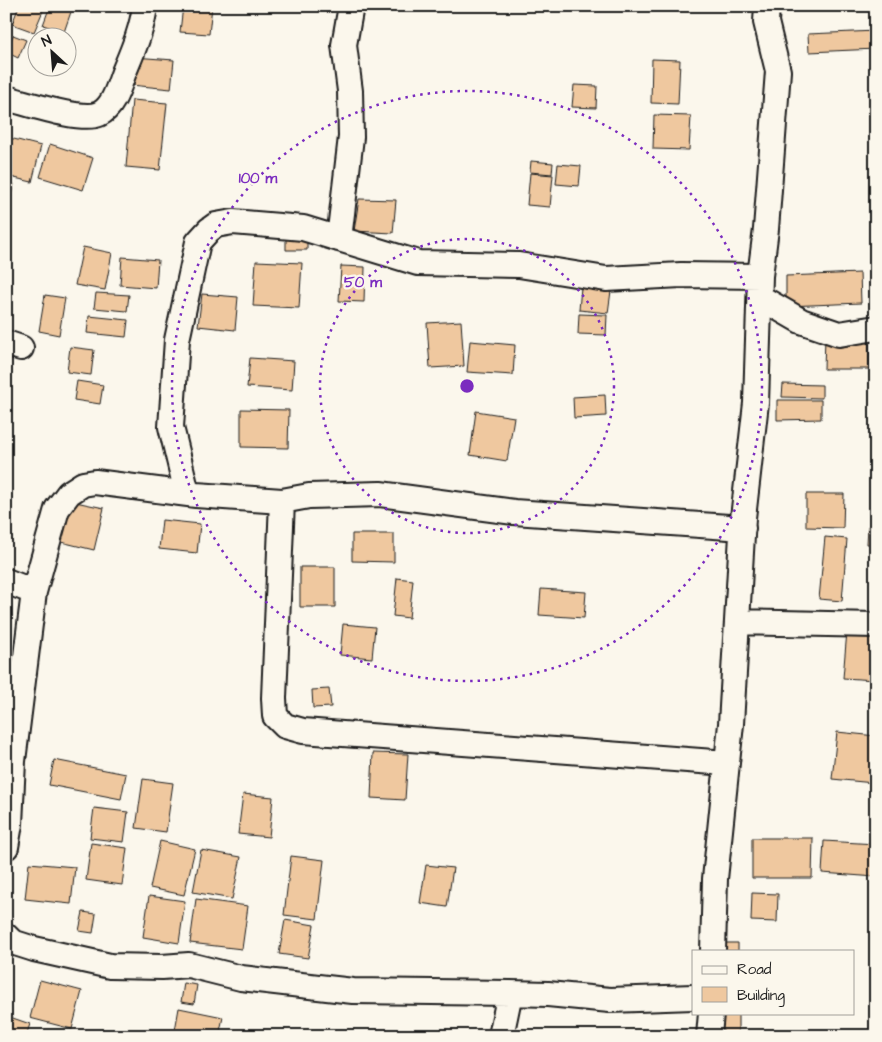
<svg xmlns="http://www.w3.org/2000/svg" width="882" height="1042" viewBox="0 0 882 1042" font-family="'Architects Daughter',sans-serif">
	<rect width="100%" height="100%" fill="#fbf7ec"/>
	<filter id="ink" filterUnits="userSpaceOnUse"><feTurbulence type="fractalNoise" baseFrequency=".02" numOctaves="2"/><feDisplacementMap in="SourceGraphic" scale="10" xChannelSelector="R" yChannelSelector="G"/><feConvolveMatrix kernelMatrix="1 2 1 2 8 2 1 2 1" color-interpolation-filters="sRGB"/></filter>
	<g filter="url(#ink)">
		<path fill="#efc89f" stroke="#1c1c1c" d="M19 6H45L34 32 12 24Z
			M50 6H73L64 32 43 25Z
			M183 6H212L209 34 180 32Z
			M876 31V49L809 52 808 34Z
			M13 35 26 40 18 58 6 52Z
			M134 57 174 60 171 89 131 85Z
			M652 59 680 60 678 104 651 103Z
			M574 85 597 86 596 108 572 107Z
			M132 100 167 103 160 170 126 167Z
			M654 115 691 116 689 150 653 149Z
			M6 137 41 146 32 182 6 176Z
			M50 144 93 158 83 190 40 177Z
			M531 161 553 163 552 174 530 172Z
			M558 164 581 166 579 186 556 184Z
			M530 173 553 175 550 207 527 205Z
			M6 182 14 184 6 214Z
			M359 199 396 200 393 233 354 231Z
			M286 234H307V250H286Z
			M83 247 112 253 105 290 75 285Z
			M122 257 158 260 156 288 120 285Z
			M256 261 302 263 299 308 253 306Z
			M341 266 365 267 364 302 339 301Z
			M860 273 861 303 786 306V276Z
			M581 287 611 291 608 313 579 310Z
			M96 293 129 295 127 311 94 308Z
			M202 294 238 297 235 330 198 326Z
			M45 295 65 298 59 335 39 331Z
			M579 314 607 315 606 335 578 334Z
			M89 316 128 320 126 337 87 333Z
			M461 321 464 366 430 368 427 323Z
			M825 337 869 339V369H824Z
			M470 341 515 345 513 375 467 372Z
			M70 347 94 350 91 375 67 372Z
			M250 358 294 361 292 390 247 387Z
			M77 381 103 385 100 404 74 400Z
			M783 384 822 385V398L782 397Z
			M605 395 606 416 574 418 573 397Z
			M777 400H821V419L777 420Z
			M241 409 289 410 288 448 241 447Z
			M476 411 514 417 507 461 470 455Z
			M806 494H844L843 528 806 527Z
			M66 500 104 508 94 550 57 541Z
			M162 520 200 524 197 553 159 549Z
			M868 526H876L875 544H867Z
			M352 534H394V562L352 561Z
			M825 537 847 539 842 601 819 599Z
			M300 567H335V607H300Z
			M397 578 413 580 409 618 393 616Z
			M541 589 586 592 584 618 539 615Z
			M343 624 375 627 372 658 340 655Z
			M847 631 876 633V680L843 678Z
			M329 689 331 707 313 708 312 690Z
			M837 732 876 736 874 783 832 779Z
			M373 753 408 754 405 800 371 798Z
			M54 760 126 774 121 799 49 785Z
			M143 779 173 783 166 832 136 828Z
			M243 794 273 797 269 837 238 834Z
			M94 808 128 812 124 842 90 838Z
			M752 838H813L812 878H752Z
			M160 841 195 849 184 895 150 888Z
			M824 841 876 844V877L822 873Z
			M91 843 127 848 122 885 86 880Z
			M201 850 241 857 232 899 193 892Z
			M291 856 324 860 317 919 284 915Z
			M29 863 75 867 71 904 25 899Z
			M426 865 453 868 447 907 420 903Z
			M752 893 778 894 777 922 751 921Z
			M149 896 185 901 179 943 143 937Z
			M196 899 248 906 242 949 190 943Z
			M83 912 96 914 93 933 79 931Z
			M285 920 314 925 308 958 279 954Z
			M720 943H738V951H719Z
			M40 980 82 991 72 1029 30 1018Z
			M184 983 197 985 194 1004 181 1002Z
			M179 1008 223 1017 219 1036H174Z
			M720 1013H738V1036H719Z
			M7 1016 30 1024 26 1036H6Z"/>
		<g fill="none" stroke-linecap="round" stroke-linejoin="round">
			<defs>
				<path id="street" d="M6 98C27 103 81 122 99 114 114 107 119 85 124 72 133 50 142 30 145 6
					M339 239 351 137 350 91 344 45 351 6
					M761 298 801 321 839 334 876 328
					M6 343 21 348
					M187 493 171 427 177 340 198 242 209 230 216 225 233 222 303 228 418 263 519 265 606 279 681 275 760 276
					M6 581 34 592
					M737 622 876 625
					M727 763 303 731 285 726 275 716 274 698 282 501 309 496 380 494 514 512 743 528
					M6 847 10 824 13 761 34 592 57 509 69 493 83 484 95 482 196 495 282 501
					M6 936 12 942 34 949 110 966 162 967 189 965 241 978 353 991 510 993 548 994 610 1000 693 997
					M713 951 715 879 731 724 743 518 756 403 760 276 766 229 778 71 766 22 767 6
					M501 1036 510 993
					M709 1036 711 1013"/>
			</defs>
			<use href="#street" stroke="#1c1c1c" stroke-width="28"/>
			<use href="#street" stroke="#fbf7ec" stroke-width="24"/>
		</g>
	</g>
	<g fill="none" stroke="#7b2cbf" stroke-width="2.5" stroke-dasharray="2.5 5">
		<circle cx="467" cy="386" r="147"/>
		<circle cx="467" cy="386" r="295"/>
	</g>
	<circle cx="467" cy="386" r="8" fill="#7b2cbf" stroke="#fbf7ec" stroke-width="2.5"/>
	<g font-size="15" text-anchor="middle" font-weight="bold" fill="#7b2cbf" stroke="#fbf7ec" stroke-width="4.5" stroke-linejoin="round" paint-order="stroke">
		<text x="258" y="183">100 m</text>
		<text x="363" y="287">50 m</text>
	</g>
	<rect width="882" height="1042" fill="none" stroke="#fbf7ec" stroke-width="25"/>
	<rect x="12" y="12" width="857" height="1017" fill="none" stroke="#1c1c1c" stroke-width="2" filter="url(#ink)"/>
	<rect x="692" y="950" width="162" height="65" fill="#fbf7ec" stroke="#a29f99"/>
	<rect x="702" y="966" width="25" height="8" fill="#fbf7ec" stroke="#a29f99"/>
	<text x="737" y="974" font-size="15" fill="#1c1c1c">Road</text>
	<rect x="702" y="987" width="25" height="15" fill="#efc89f" stroke="#a29f99"/>
	<text x="737" y="1000" font-size="15" fill="#1c1c1c">Building</text>
	<g transform="translate(52 52) rotate(334)"><circle r="24" fill="#fbf7ec" stroke="#a29f99"/>
	<path d="M0-4L9 19L0 12L-9 19Z" fill="#1c1c1c"/>
	<text y="-8" font-size="14" font-weight="bold" text-anchor="middle" fill="#1c1c1c">N</text>
	</g>
</svg>
